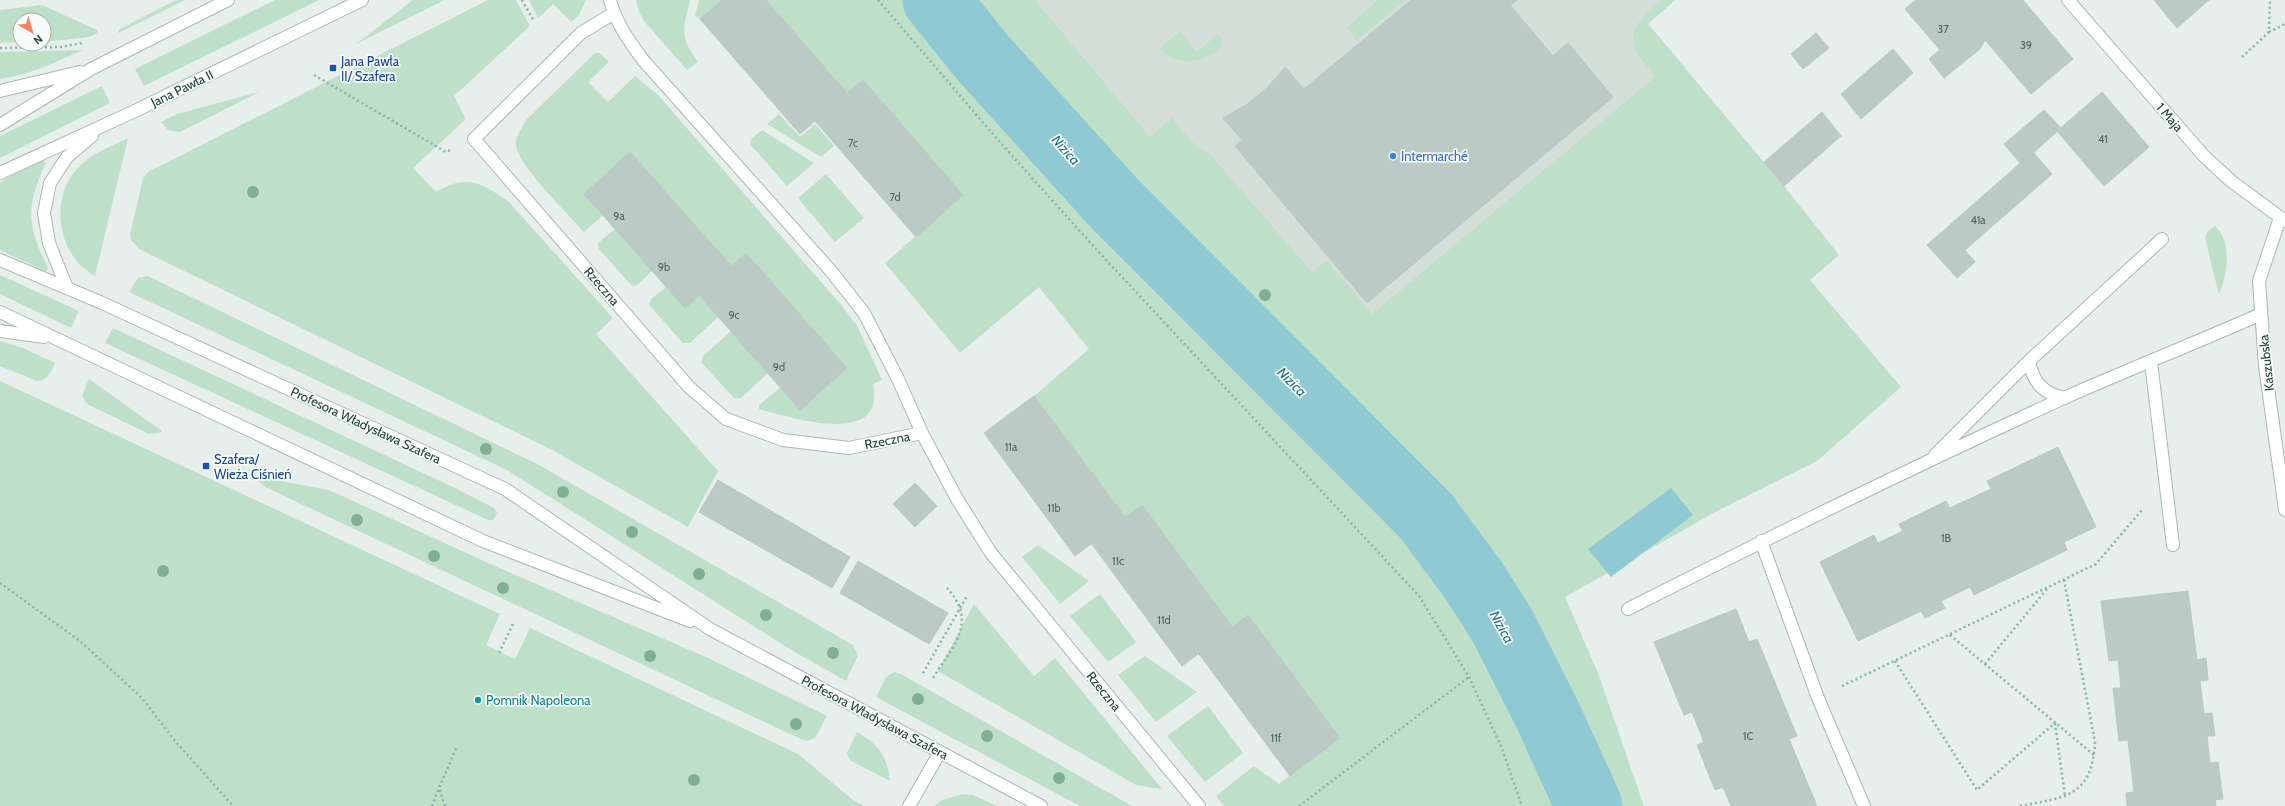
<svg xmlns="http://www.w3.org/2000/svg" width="2285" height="806" viewBox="0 0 2285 806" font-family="Cabin,sans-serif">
	<rect width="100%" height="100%" fill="#e6efeb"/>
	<path fill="#d4dfda" d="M976 0H1675L1648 24 1686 68 1318 373Z"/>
	<path fill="#bfe0c8" d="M176 0H185L118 33V30Z
		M275 0H319L144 86 135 69Z
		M413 0H445L356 44Z
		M488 0H516L530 26 454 96 466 119 413 168 436 192C466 174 481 182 508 201L613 318 596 334 718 471 688 527 552 450 139 249 131 240 130 234 143 179 148 172Z
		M529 0H586L579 15 571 22 553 4 538 18Z
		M636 0H690C683 30 679 36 698 62L687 70 644 21 639 12Z
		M699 0H722L700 19 695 16Z
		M766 0H921C1028 132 1146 256 1265 377 1303 416 1342 453 1381 492 1402 513 1425 532 1443 556 1499 631 1540 720 1576 806H1224L1216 796 1254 766 1279 784 1340 738 1248 616 1233 628 1126 518 1034 396 1089 349 1039 287 960 353 885 263 963 195 863 81 847 93Z
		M961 0H1035L1150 137 1172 118 1196 146 1210 154 1312 272 1327 260 1372 314 1655 77C1651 71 1646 65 1641 59 1622 32 1642 17 1662 0H1675L1648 24 1784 186 1839 255 1810 280 1901 387 1817 461 1719 510 1565 597 1598 673 1644 806H1601L1573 732 1503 582 1460 525 1114 185 1054 123Z
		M1378 0H1406L1356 41 1347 27Z
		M42 5 97 30 98 32 90 37 44 42V20H20V42L0 43V10Z
		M1180 31 1197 52 1218 34 1222 39 1221 46C1206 66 1176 65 1159 49Z
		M83 50C56 62 29 75 0 79V52Z
		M595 53H600L609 62 588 82 608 102 635 76 658 95 842 306 857 326 882 380 873 384C887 448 791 418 759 409V405L781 387 768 373 741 398H734L701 362 703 356 731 331 718 317 690 343H683L649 305 651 299 666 287 652 271 637 285 632 286 598 248V243L615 229 603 215 584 232C570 216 516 163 516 145 515 136 522 128 526 120Z
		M102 86 110 103 0 158V136Z
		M259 92 180 132 168 130 161 122 177 114Z
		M779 114 800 137 815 124 834 146 821 157 767 124Z
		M762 130 814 163 787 186 750 144 751 139Z
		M128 138 95 276C58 256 49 201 76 170 89 154 110 147 128 138Z
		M42 160 46 163C25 207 27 225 48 268L47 272 0 250V183L11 175Z
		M826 174 864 218 835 242 798 198Z
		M2215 226C2233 242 2227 276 2219 295L2205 238 2208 231Z
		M0 275 79 311 71 328 0 294Z
		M148 276 539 465 853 645 858 655 846 681 793 651 507 470 129 292 138 278Z
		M113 328 453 487 494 508 497 513 493 520H488L105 343Z
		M0 341 23 348 55 363C51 372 48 380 37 381L0 366Z
		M89 379 162 431 159 433 149 434 87 404 82 396Z
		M0 381 500 614 486 645 515 659 530 628 798 754 853 800 864 806H0Z
		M259 477 329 490 497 567 706 657 827 716 815 738 807 741 803 740 265 487 259 482Z
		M1038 545 1089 581 1060 604 1022 557Z
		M1100 594 1136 642 1108 662 1070 616Z
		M974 604 1034 676 1055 658 1162 789 1136 785 938 671Z
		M1145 656 1197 692 1156 722 1118 675Z
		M894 672 901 674 1132 806H1080L876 697 886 677Z
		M1208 706 1243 753 1205 782 1167 736Z
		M857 732C878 744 888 757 890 781L851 761 847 753Z
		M962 794 973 795 997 806H935L940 801Z"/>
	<path fill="#8ec9d4" d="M1671 488 1693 515 1611 577 1588 549Z"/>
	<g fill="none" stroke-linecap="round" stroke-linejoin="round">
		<path stroke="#8ec9d4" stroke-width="67" d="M936 0 983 58 1114 203 1426 516 1474 581 1502 625 1549 718 1589 806"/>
	</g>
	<path fill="#bbcac4" stroke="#b8c9c2" d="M722 0H766L847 93 800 134 700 19Z
		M1517 0 1510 5 1553 56 1568 43 1613 97 1367 303 1235 146 1242 140 1223 118 1246 105 1268 87 1285 67 1304 89 1411 0Z
		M1916 0H1999L1940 50 1905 9Z
		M1999 0H2023L2073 59 2031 94 1985 40 1980 49 1944 78 1929 59Z
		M2154 0H2209L2177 28Z
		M1816 33 1829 48 1803 69 1791 54Z
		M1893 49 1913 73 1861 119 1841 94Z
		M863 80 963 195 916 237 815 121Z
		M2102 92 2149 147 2104 186 2057 131Z
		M2044 110 2061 128 2021 164 2004 144Z
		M1822 112 1841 136 1784 186 1764 162Z
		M630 152 732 267 685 308 584 194Z
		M2033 152 2052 174 2028 195 2009 173Z
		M2009 173 2028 195 1965 250 1975 262 1957 278 1927 245Z
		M746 253 847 368 800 410 699 295Z
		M1034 396 1126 518 1075 556 984 433Z
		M2058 447 2096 527 2064 542 2067 550 1974 595 1970 587 1941 601 1945 608 1925 618 1921 611 1858 641 1820 562 1874 535 1878 543 1903 531 1899 524 1946 501 1950 508 1991 489 1987 481Z
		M718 480 850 557 832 588 699 512Z
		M915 483 937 506 915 527 893 504Z
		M1142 505 1233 628 1182 666 1091 543Z
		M858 561 948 613 929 644 840 593Z
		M2188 591 2197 660 2206 658 2208 680 2200 681 2204 714 2212 713 2215 736H2207L2210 763 2218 762 2223 799 2215 800 2216 806H2127L2126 793 2134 792 2128 740 2119 741 2113 688H2121L2118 660 2109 661 2101 601Z
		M1736 609 1749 642 1757 639 1797 736 1789 739 1817 806H1731L1723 787 1715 790 1697 745 1704 742 1692 712 1684 715 1654 642Z
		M1248 615 1340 738 1290 776 1199 654Z"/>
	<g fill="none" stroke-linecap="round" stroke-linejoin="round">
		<defs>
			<path id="minor" d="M610 0C616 23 629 41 643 60L831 271 864 313 898 379 922 433 957 499 991 553 1199 806
				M2068 0 2204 156 2231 181 2285 221
				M614 13 581 33 474 139 689 387 726 419 783 440 849 448 922 433
				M0 91 80 72
				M0 125 91 69 228 0
				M0 173 137 110 362 0
				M2280 218 2259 281 2265 366 2285 510
				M0 260 100 302 505 489 710 629 1041 806
				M67 288 49 243 44 213 50 183 67 157 92 136
				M0 312 483 541 690 621
				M0 331 44 337
				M2029 361C2033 383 2044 394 2065 398
				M2151 362 2173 545
				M1935 455 2029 361 2162 239
				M1761 541 1818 698 1864 806
				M1628 609C1772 536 1917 465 2064 398 2129 369 2196 343 2261 314
				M909 806 940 752"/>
		</defs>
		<use href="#minor" stroke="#a8b8b2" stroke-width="14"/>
		<path stroke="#86b3a5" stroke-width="2.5" stroke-dasharray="2 3" stroke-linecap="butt" d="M522 0 534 21
			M878 0 998 140 1096 249 1419 596 1469 677 1501 746 1522 806
			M2269 32 2285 24
			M0 48 61 47 82 43
			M2242 57 2269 32 2270 0
			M314 75 446 152 451 150
			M0 583 80 641 141 697 176 742 233 806
			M1950 635 2094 755
			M499 653 513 624
			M1895 661 1977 790 2055 723
			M1985 664 2047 589
			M923 673 967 596
			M933 678C953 645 980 621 945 586
			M1842 686 2096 564 2142 510
			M2055 723 2065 796
			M432 806 439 788
			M445 806 439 788 457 746
			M1299 806 1469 677
			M2020 806C2066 797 2092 797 2095 742L2064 580"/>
		<use href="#minor" stroke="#fff" stroke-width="12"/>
	</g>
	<g fill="#80af93">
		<circle cx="253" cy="192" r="6"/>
		<circle cx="1265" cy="295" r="6"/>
		<circle cx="486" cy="449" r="6"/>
		<circle cx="563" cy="492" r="6"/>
		<circle cx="357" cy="520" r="6"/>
		<circle cx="632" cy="532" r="6"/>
		<circle cx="434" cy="556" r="6"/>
		<circle cx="163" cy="571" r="6"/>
		<circle cx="699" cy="574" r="6"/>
		<circle cx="503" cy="588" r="6"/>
		<circle cx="766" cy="615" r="6"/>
		<circle cx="833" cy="653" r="6"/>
		<circle cx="650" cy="656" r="6"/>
		<circle cx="918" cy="699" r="6"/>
		<circle cx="796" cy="724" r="6"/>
		<circle cx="987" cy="736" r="6"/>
		<circle cx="1059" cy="778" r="6"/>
		<circle cx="694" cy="780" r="6"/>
	</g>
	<g fill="#1a4fb4" stroke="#f7fbf9" stroke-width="1.5">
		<rect x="329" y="64" width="8" height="8" rx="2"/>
		<rect x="202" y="462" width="8" height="8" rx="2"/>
	</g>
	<circle fill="#3f7fe0" stroke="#f7fbf9" stroke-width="1.5" cx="1393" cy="156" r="4"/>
	<circle fill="#0f9aa8" stroke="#f7fbf9" stroke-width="1.5" cx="478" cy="700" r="4"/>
	<g text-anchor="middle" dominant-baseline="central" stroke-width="3.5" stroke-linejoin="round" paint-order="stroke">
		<g font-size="11" fill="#4a645c">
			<text x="1943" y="29">37</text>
			<text x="2026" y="45">39</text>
			<text x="2103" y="139">41</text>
			<text x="853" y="143">7c</text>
			<text x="895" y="197">7d</text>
			<text x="619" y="216">9a</text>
			<text x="1978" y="220">41a</text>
			<text x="664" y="267">9b</text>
			<text x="734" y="315">9c</text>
			<text x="779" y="367">9d</text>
			<text x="1011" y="447">11a</text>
			<text x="1054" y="508">11b</text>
			<text x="1946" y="538">1B</text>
			<text x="1118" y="561">11c</text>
			<text x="1164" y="620">11d</text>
			<text x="1748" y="736">1C</text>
			<text x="1276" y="738">11f</text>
		</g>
		<g font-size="13" fill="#164399" stroke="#f7fbf9" text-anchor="start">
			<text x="341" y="61">Jana Pawła<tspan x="341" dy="15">II/ Szafera</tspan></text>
			<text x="214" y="459">Szafera/<tspan x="214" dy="15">Wieża Ciśnień</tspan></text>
		</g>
		<g font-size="13" fill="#24423a" stroke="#f7fbf9">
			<text transform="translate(182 88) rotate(-26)">Jana Pawła II</text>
			<text transform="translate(2170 117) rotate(49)">1 Maja</text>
			<text transform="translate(602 286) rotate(49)">Rzeczna</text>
			<text transform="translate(2266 363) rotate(-96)">Kaszubska</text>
			<text transform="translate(366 425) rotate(25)">Profesora Władysława Szafera</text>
			<text transform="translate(887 440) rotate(-11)">Rzeczna</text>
			<text transform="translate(1104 691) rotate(51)">Rzeczna</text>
			<text transform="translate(875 717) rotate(28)">Profesora Władysława Szafera</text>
		</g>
		<g font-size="13" fill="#366cbe" stroke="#f7fbf9" text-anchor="start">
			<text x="1401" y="156">Intermarché</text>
		</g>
		<g font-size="13" fill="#0d838f" stroke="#f7fbf9" text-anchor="start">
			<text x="486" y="700">Pomnik Napoleona</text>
		</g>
		<g font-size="14" font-style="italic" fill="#1c6f80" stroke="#f7fbf9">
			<text transform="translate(1066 150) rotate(48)">Nizica</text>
			<text transform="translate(1292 382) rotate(45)">Nizica</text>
			<text transform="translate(1502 627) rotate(61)">Nizica</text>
		</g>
	</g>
	<g transform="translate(32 32) rotate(142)"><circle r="19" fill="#f7fbf9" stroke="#a3b1ad"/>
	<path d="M0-3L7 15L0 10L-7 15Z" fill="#f4845f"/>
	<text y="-6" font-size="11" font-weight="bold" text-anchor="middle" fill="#24423a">N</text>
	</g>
</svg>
